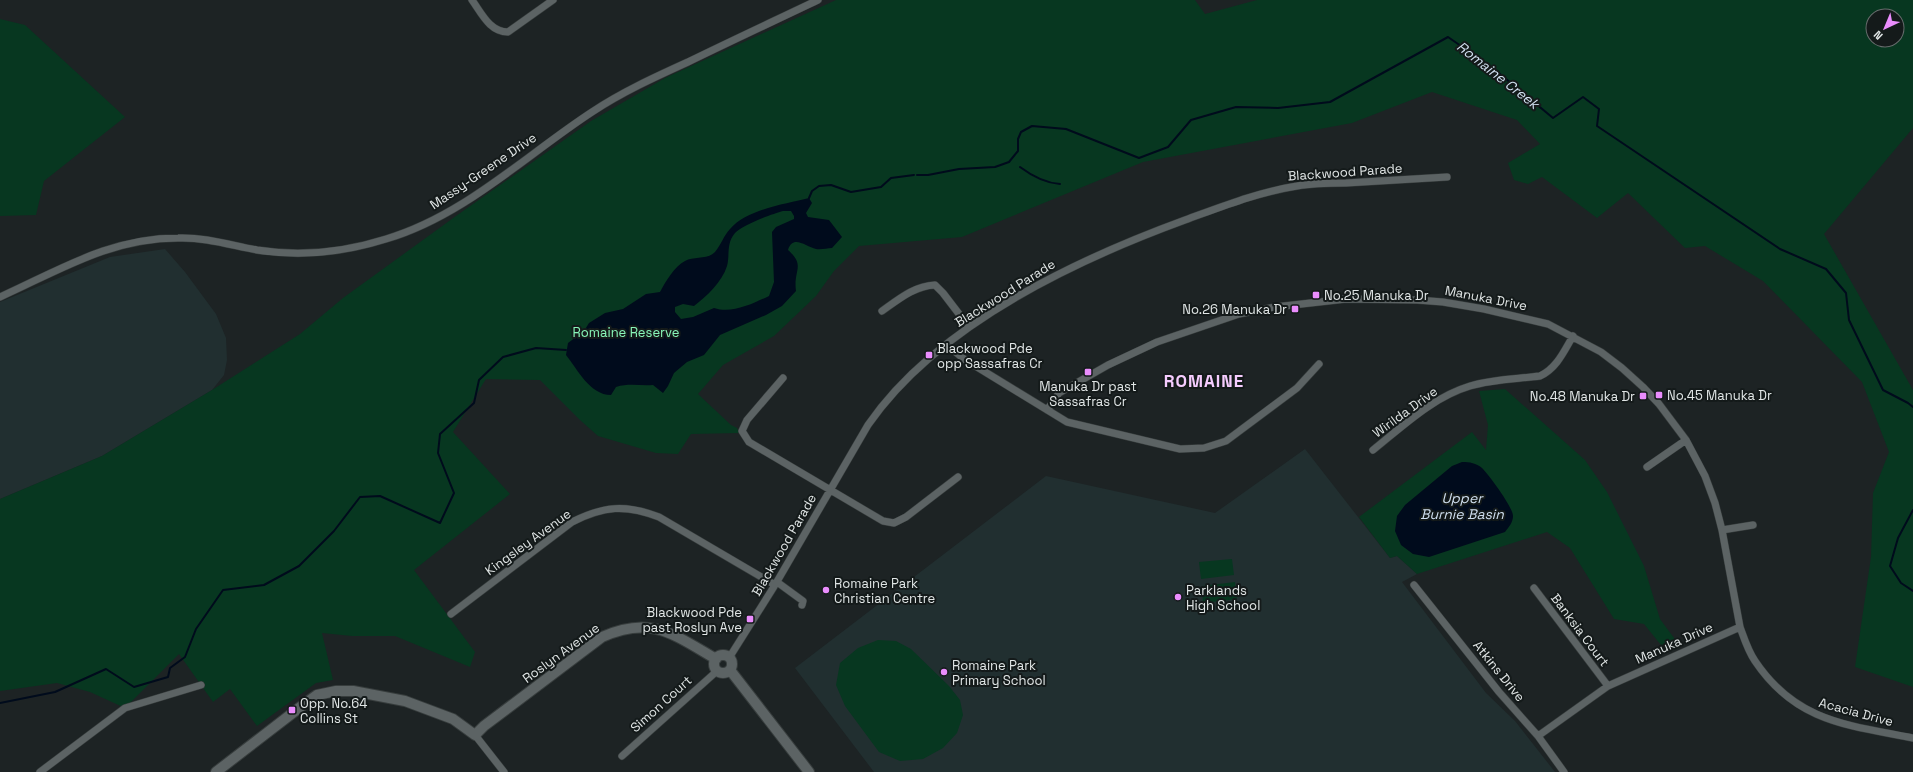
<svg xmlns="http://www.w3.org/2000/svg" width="1913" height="772" viewBox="0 0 1913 772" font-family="'Space Grotesk',sans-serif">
	<rect width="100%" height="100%" fill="#1d2324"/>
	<path fill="#212f30" d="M165 249 185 272 216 314 226 338 227 360 224 375 212 390 102 456 0 499V302L110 257Z
		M1305 449 1390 558 1397 556 1417 574 1402 582 1486 693 1515 721 1555 772H874L795 668 1046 476 1215 513Z"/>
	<path fill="#073720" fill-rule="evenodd" d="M836 0H1195L1205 14 1257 0H1913V128L1824 234 1913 390V687L1855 667 1871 557 1873 493 1889 452 1862 382 1763 281 1705 246 1685 248 1628 193 1597 218 1542 177 1528 184 1514 180 1508 163 1540 144 1517 120 1432 92 1352 123 1143 162 962 237 859 246 834 271 816 296 774 336 723 365 698 394 731 425 737 428 739 433 691 434 678 454 656 453 598 436 580 420 540 380 486 379 453 432 510 494 414 570 475 652 470 667 395 636H352L322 633 333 680 316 683 257 726 230 689 213 702 179 654 125 708 90 692 57 683 0 691V499L102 456 212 390 300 334 343 298 456 216 591 121 665 78ZM1873 16H1897V40H1873Z
		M0 19 25 25 125 117 44 181 36 215 0 216Z
		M1505 389 1585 460 1607 492 1644 566 1660 619 1677 642 1665 650 1644 624 1614 619 1570 548 1547 532 1417 574 1397 556 1390 558 1359 517 1472 432 1486 450 1488 425 1479 391Z
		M1232 559 1234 575 1201 579 1199 562Z
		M1235 582 1237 599 1203 603 1202 586Z
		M878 640 896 641 911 649 949 686 960 700 963 715 957 733 943 748 923 759 900 761 879 752 845 706 836 685 840 663 858 648Z"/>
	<path fill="#000b1c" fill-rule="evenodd" d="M809 198 812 203 806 213 808 217 829 220 842 237 832 248C827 248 821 250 816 249 806 247 793 234 788 250 806 266 793 270 796 291L782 306 766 315 720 335 704 355 687 362 674 373 668 386 663 393 653 385C640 386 629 383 616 387L611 395C590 395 578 370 566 355L568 343 584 331 589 323 605 313 623 309 646 294 660 292C666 281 674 267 685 261 694 256 707 260 715 252 721 245 724 235 730 229 747 209 786 204 809 198ZM783 211H791L794 216V219L776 227 772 232 774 282 769 296C752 304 732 314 714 308L693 317 681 319 675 312V307L683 304 694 306C707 296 722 282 727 266 730 256 726 243 735 233 742 225 772 214 783 211Z
		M1462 462C1470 462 1476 463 1482 468 1489 475 1513 507 1513 516 1513 522 1509 527 1505 532L1429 557 1413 554 1401 545 1395 531 1397 516 1405 505 1452 466Z"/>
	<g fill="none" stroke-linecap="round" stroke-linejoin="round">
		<path stroke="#000b1c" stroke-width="2" d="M1020 167C1032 176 1045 183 1060 184
			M917 175H928L959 169 995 167 1009 162 1018 151V139L1021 132 1032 126 1066 129 1139 158 1168 147 1191 120 1236 107 1278 108 1330 102 1448 37 1494 69 1553 118 1583 97 1599 109 1597 126 1780 249 1826 269 1846 293 1849 320 1883 390 1908 403 1913 407
			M809 198 812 191 819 186 831 185 851 192 881 187 891 178 914 175
			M1913 510 1898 538 1890 566 1901 583 1913 591
			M0 703 55 692 106 669 134 687 168 677 170 668 185 657 196 629 223 590 264 585 299 566 334 531 360 497 380 496 440 523 454 493 438 453 440 434 474 403 479 380 503 357 536 348 566 350"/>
		<defs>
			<path id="street" d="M472 0C482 14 490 32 508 32L553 0
				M0 297C60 270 110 238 178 238 205 237 230 245 257 250 301 257 345 252 386 239 464 216 526 155 592 112 622 92 655 77 688 62 731 41 774 21 818 0
				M882 311C899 299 914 286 935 285L943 293 969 327
				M947 345 964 359 1067 422 1180 449 1204 448 1226 441 1297 388 1319 364
				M783 378 747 420 742 431 749 442 883 521 894 523 906 517 958 477
				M1047 410 1059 393 1108 365 1157 342 1239 314 1275 307 1346 299 1417 300 1443 302 1484 309 1548 324 1601 352 1622 368 1643 387 1659 404 1686 440 1705 476 1715 503 1722 530 1740 627 1608 686 1538 736
				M1373 450C1403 426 1433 397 1470 386 1493 379 1517 379 1540 376 1557 368 1564 351 1573 336
				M1647 467 1686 440
				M1722 530 1753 525
				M777 582 803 601 802 605
				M1414 585 1499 692 1538 736 1564 772
				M1534 588 1608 686
				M451 614 572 522C604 506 625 504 659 517L775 585
				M1740 627C1744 638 1748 651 1755 661 1796 722 1847 725 1913 738
				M729 658 775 585 868 425C937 325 1073 261 1185 220 1221 207 1258 192 1297 186 1313 183 1330 183 1346 183 1379 181 1413 179 1447 177
				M475 735 504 772
				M622 756 717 671
				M40 772 125 708 201 685"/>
			<path id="secondary" d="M714 664a9 9 0 1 1 18 0a9 9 0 1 1-18 0Z
				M730 670 809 772
				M216 772 303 705 317 695 336 691H353L405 701 453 719 475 735 484 726 602 637C651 615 673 634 716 659"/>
		</defs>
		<use href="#street" stroke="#373d3d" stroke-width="8"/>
		<use href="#secondary" stroke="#373d3d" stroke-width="12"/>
		<use href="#street" stroke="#5c6364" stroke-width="7"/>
		<use href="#secondary" stroke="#5c6364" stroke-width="10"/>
	</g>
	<g fill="#ea8dfd" stroke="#141a1a" stroke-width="1.5">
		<rect x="1312" y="291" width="8" height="8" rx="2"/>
		<rect x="1291" y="305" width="8" height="8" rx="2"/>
		<rect x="925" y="351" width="8" height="8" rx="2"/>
		<rect x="1084" y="368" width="8" height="8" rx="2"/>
		<rect x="1655" y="391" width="8" height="8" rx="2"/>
		<rect x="1639" y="392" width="8" height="8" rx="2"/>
		<circle cx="826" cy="590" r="4"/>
		<circle cx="1178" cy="597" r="4"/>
		<rect x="746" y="615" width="8" height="8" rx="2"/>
		<circle cx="944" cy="672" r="4"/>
		<rect x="288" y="706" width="8" height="8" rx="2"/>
	</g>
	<g text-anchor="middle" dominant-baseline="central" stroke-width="4" stroke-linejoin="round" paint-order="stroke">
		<g font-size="13" fill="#e1e6e6" stroke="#141a1a">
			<text transform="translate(483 171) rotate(-34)">Massy-Greene Drive</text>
			<text transform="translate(1345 172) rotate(-4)">Blackwood Parade</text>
			<text transform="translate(1005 293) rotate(-32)">Blackwood Parade</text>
			<text transform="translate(1486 298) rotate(11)">Manuka Drive</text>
			<text transform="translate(1405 412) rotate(-36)">Wirilda Drive</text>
			<text transform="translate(528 542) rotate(-36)">Kingsley Avenue</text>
			<text transform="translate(784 545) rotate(-60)">Blackwood Parade</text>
			<text transform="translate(1580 630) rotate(53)">Banksia Court</text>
			<text transform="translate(1674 643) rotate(-24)">Manuka Drive</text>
			<text transform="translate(561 653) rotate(-36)">Roslyn Avenue</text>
			<text transform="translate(1499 671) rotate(51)">Atkins Drive</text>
			<text transform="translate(661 704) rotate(-42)">Simon Court</text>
			<text transform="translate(1856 712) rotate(15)">Acacia Drive</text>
		</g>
		<g font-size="13" fill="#e1e6e6" stroke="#141a1a" text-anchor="start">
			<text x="1324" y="295">No.25 Manuka Dr</text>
			<text x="1287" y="309" text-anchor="end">No.26 Manuka Dr</text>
			<text x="937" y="348">Blackwood Pde<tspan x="937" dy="15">opp Sassafras Cr</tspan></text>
			<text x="1088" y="386" text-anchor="middle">Manuka Dr past<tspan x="1088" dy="15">Sassafras Cr</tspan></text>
			<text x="1667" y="395">No.45 Manuka Dr</text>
			<text x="1635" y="396" text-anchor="end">No.48 Manuka Dr</text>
			<text x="834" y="583">Romaine Park<tspan x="834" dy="15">Christian Centre</tspan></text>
			<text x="1186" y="590">Parklands<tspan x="1186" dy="15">High School</tspan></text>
			<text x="742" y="612" text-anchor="end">Blackwood Pde<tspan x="742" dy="15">past Roslyn Ave</tspan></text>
			<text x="952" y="665">Romaine Park<tspan x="952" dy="15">Primary School</tspan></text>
			<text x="300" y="703">Opp. No.64<tspan x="300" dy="15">Collins St</tspan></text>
		</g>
		<g font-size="13" fill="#88f6b8" stroke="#141a1a">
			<text x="626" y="332">Romaine Reserve</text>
		</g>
		<g font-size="14" font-style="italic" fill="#d0dfef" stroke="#141a1a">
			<text transform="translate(1498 75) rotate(38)">Romaine Creek</text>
			<text x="1462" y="498">Upper<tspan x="1462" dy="16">Burnie Basin</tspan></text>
		</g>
		<g font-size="17" font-weight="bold" letter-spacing="1" fill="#f5ccfe" stroke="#141a1a">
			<text x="1204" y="381">ROMAINE</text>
		</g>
	</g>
	<g transform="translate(1885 28) rotate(224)"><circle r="19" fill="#141a1a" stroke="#666c6c"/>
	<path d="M0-3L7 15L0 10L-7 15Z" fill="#ea8dfd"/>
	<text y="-6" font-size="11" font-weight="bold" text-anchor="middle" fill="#e1e6e6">N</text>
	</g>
</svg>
